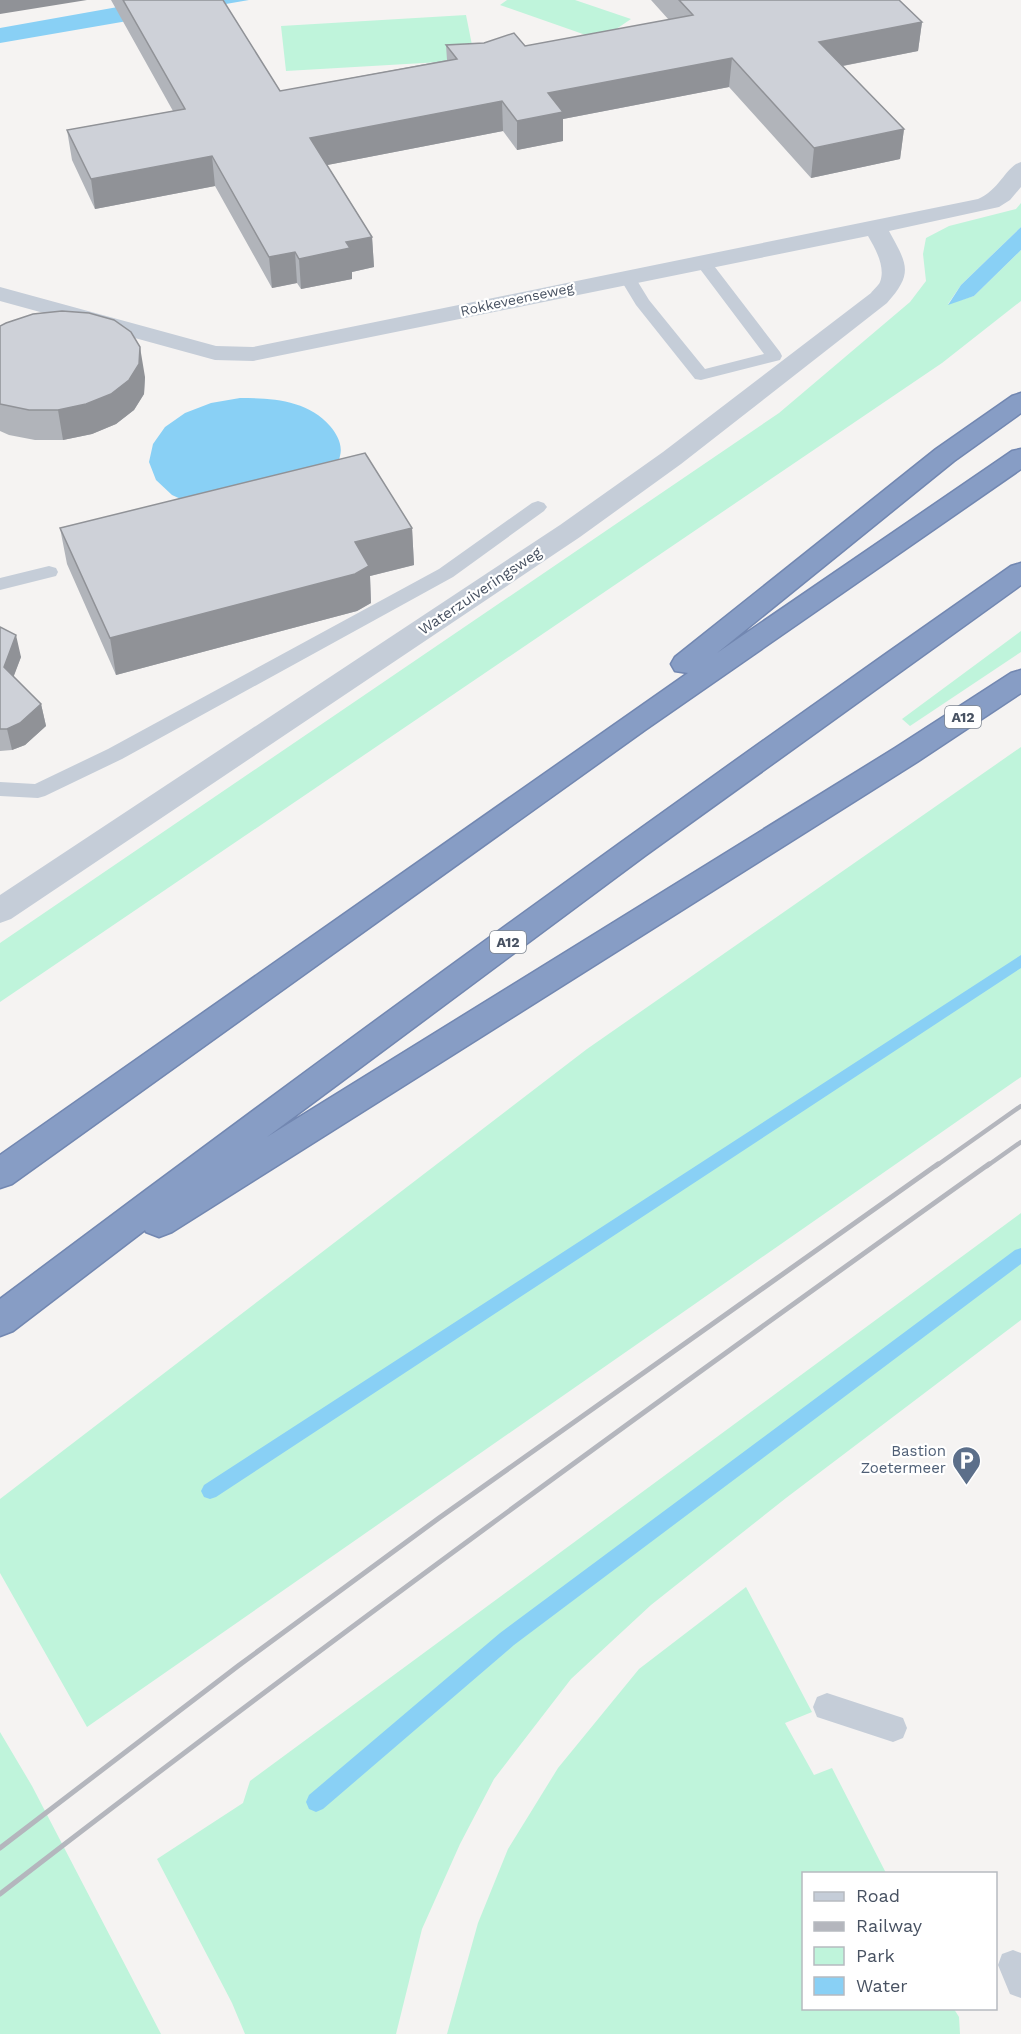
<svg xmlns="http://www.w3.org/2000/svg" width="1021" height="2034" viewBox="0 0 1021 2034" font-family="'Work Sans',sans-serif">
	<rect width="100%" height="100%" fill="#f5f3f2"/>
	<path fill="#bff4db" d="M507 0H575L631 19 600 40 500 5Z
		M466 15 475 60 286 71 281 26Z
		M1021 203V227L961 285 948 304 974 296 1021 250V301L942 363 0 1002V943L779 413 910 302 926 281 923 254 926 238 949 226 1016 209Z
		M1021 631V652L910 726 902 719Z
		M1021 747V1077L87 1727 0 1573V1499L587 1049Z
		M1021 1213V1320L786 1498 651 1605 571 1679 494 1779 460 1844 422 1929 396 2034H245L232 2003 157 1859 243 1803 250 1781Z
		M746 1587 812 1712 785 1723 814 1775 832 1768 886 1873 804 1874V2008L954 2009 959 2017 960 2034H447L478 1923 508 1849 558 1768 639 1669Z
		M0 1732 32 1786 161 2034H0Z"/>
	<path fill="#89d0f5" d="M157 0H249L0 43V28Z
		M1021 227V250L974 296 948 305 961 285Z
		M240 398C272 398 308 400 330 426 337 434 343 445 340 456 339 461 336 467 334 473L196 506 172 495 156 480 149 462 153 444 165 427 185 413 211 403Z"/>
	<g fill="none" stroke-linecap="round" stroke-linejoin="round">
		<path fill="#89d0f5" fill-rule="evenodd" d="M1021 955V968L216 1497 210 1499 204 1497 201 1491 204 1485Z
			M1021 1248V1264L514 1645 323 1809 316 1812 309 1809 306 1802 309 1795 500 1633 1015 1250Z"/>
		<defs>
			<path id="motorway" d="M1021 393V413L954 461 717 653 1012 451 1021 449V469L645 730 12 1184 0 1188V1155L688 673 675 671 671 664 675 657 936 449 1012 396Z
				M1021 563V585L646 855 267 1137 895 748 1011 673 1021 670V693L917 762 172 1232 159 1237 146 1232 145 1230 13 1331 0 1336V1299C333 1049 670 804 1011 566Z"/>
		</defs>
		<use href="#motorway" stroke="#7287b1" stroke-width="3"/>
		<path fill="#c5cdd8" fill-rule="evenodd" d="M702 256 708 258 780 352 782 356 780 360 701 380 695 379 636 305 619 277 627 272 633 274 649 300 705 369 764 354 694 261Z
			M538 501 544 503 547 507 544 511 453 577 122 759 45 796 38 798 0 796V782L35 784 108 749 439 569 532 503Z
			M49 566 56 568 58 572 56 576 0 590V578Z
			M827 1693 903 1718 907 1728 903 1738 893 1742 817 1717 813 1707 817 1697Z
			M1013 1950 1021 1953V1998L1010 1994 998 1965 1002 1954Z"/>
		<path fill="#c5cdd8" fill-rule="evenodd" d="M1021 162V187L1010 200 999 207 889 231C907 264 914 273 887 303L681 464 580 537 11 919 0 923V895L560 525 663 452 871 293C873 290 879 285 880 282 886 267 875 248 868 236L253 361 215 360 0 301V287L216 346 253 347 978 199C1000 190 1006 166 1021 162Z"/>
		<use href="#motorway" fill="#879dc5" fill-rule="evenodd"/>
		<path stroke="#b4b6bd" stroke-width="4.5" d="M936 1166 1021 1106
			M987 1166 1021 1142"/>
		<path stroke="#b4b6bd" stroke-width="5" d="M0 1848 238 1666 439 1518 938 1164
			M0 1894C324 1643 655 1402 989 1164"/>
	</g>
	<path fill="#b1b4ba" d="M111 0H223L280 91 447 60 446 45 525 46 669 20 651 0H899L922 22 918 51 843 66 904 129 900 159 811 178 729 87 563 119V141L517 150 503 131 327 165 372 237 374 267 352 272V279L301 289 297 283 272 288 215 186 95 209 72 160 67 130 173 111Z
		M0 326 145 377 144 394 134 410 116 424 92 434 63 440H35L9 435 0 431Z
		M60 528H412L414 565 370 576 371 603 357 611 116 675 67 564Z
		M0 627 21 657 13 677 41 704 46 726 25 745 12 750 0 751Z"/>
	<path fill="#909297" d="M0 0H87L0 14Z
		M922 22 918 51 816 71 819 42Z
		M732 58 729 87 563 119V141L517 150V121L548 93Z
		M502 101 503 131 312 168 310 138Z
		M904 129 900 159 811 178 814 148Z
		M212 156 215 186 95 209 91 179Z
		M372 237 374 267 352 272V279L301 289 299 259 346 242Z
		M295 252 297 283 272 288 269 257Z
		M140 347 145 377 144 394 134 410 116 424 92 434 63 440 58 410Z
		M412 528 414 565 370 576 371 603 357 611 116 675 110 638 355 542Z
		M16 635 21 657 9 689 4 667Z
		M41 704 46 726 25 745 12 750 7 729Z"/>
	<path fill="#ced1d8" stroke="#909297" stroke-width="1.5" d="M123 0H223L280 91 457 59 446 45 484 43 514 33 525 46 693 15 679 0H899L922 22 819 42 904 129 814 148 732 58 548 93 563 112 517 121 502 101 310 138 372 237 346 242 350 248 299 259 295 252 269 257 212 156 91 179 67 130 185 109Z
		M62 311 89 313 114 320 131 332 140 347 139 364 129 380 111 394 86 404 58 410H29L0 404V326L6 323 33 314Z
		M365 453 412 528 355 542 369 566 355 574 110 638 60 528Z
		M0 627 16 635 4 667 41 704 20 723 7 729H0Z"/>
	<defs>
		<symbol id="parking-pin" viewBox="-11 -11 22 30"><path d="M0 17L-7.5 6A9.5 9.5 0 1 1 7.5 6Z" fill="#5c6f8a" stroke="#fff"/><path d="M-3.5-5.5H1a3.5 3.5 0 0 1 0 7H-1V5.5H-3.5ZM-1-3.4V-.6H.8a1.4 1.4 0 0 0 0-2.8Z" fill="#fff"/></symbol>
	</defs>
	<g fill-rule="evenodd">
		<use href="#parking-pin" x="950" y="1444" width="33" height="45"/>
	</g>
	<g text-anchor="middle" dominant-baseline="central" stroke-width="4.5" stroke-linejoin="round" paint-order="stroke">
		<g font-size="14" fill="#485262" stroke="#fff">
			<text transform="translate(517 299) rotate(-12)">Rokkeveenseweg</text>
		</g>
		<g fill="#fff" stroke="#7f8691" stroke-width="1.5">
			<rect x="945" y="706" width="36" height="22" rx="4.5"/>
			<rect x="490" y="931" width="36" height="22" rx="4.5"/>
		</g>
		<g font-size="14" font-weight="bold" fill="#485262">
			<text x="963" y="717">A12</text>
			<text x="508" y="942">A12</text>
		</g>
		<g font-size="15" fill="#485262" stroke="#fff">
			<text transform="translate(480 591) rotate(-34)">Waterzuiveringsweg</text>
		</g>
		<g font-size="15" fill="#4e5e75" stroke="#fff" text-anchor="end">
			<text x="946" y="1451">Bastion<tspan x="946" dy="17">Zoetermeer</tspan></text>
		</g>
	</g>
	<rect x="802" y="1872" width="195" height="138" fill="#ffffff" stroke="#b6bac0" stroke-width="1.5"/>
	<rect x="814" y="1892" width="30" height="9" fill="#c5cdd8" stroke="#b6bac0" stroke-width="1.5"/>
	<text x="856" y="1902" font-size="18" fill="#485262">Road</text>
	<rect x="814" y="1922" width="30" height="9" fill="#b4b6bd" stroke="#b6bac0" stroke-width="1.5"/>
	<text x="856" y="1932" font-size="18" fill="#485262">Railway</text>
	<rect x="814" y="1947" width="30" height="18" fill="#bff4db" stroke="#b6bac0" stroke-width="1.5"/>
	<text x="856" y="1962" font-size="18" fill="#485262">Park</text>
	<rect x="814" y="1977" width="30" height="18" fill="#89d0f5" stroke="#b6bac0" stroke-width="1.5"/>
	<text x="856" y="1992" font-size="18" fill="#485262">Water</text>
</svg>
